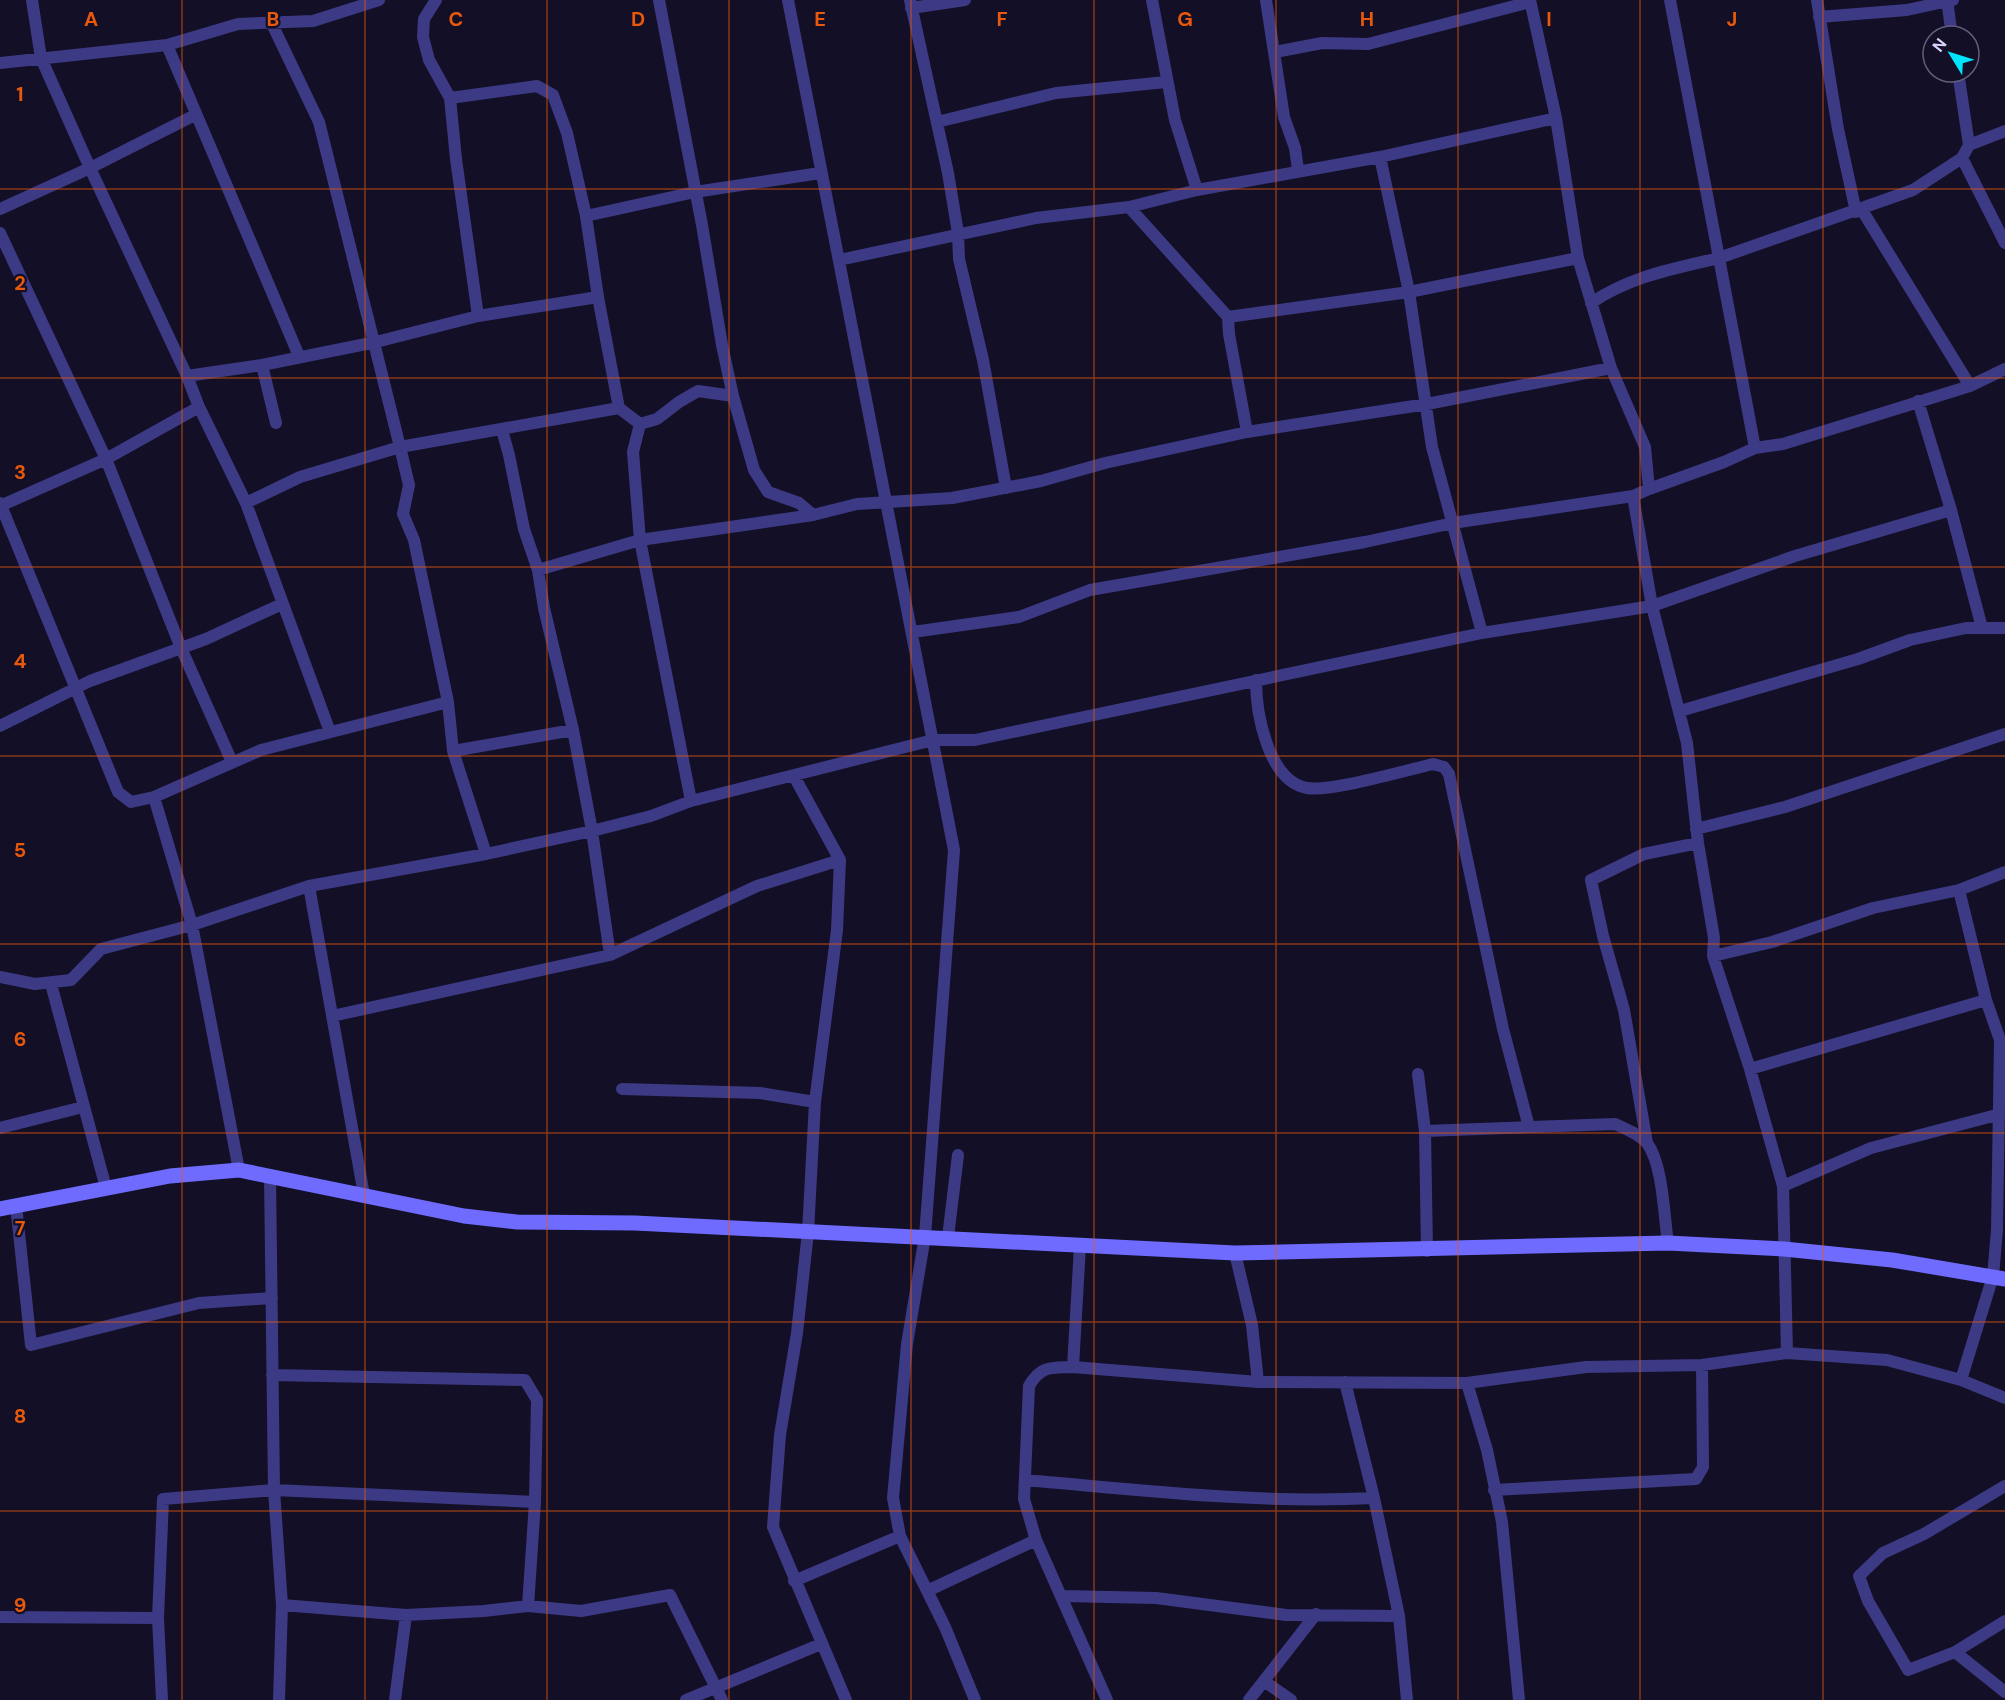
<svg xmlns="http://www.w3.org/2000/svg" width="2005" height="1700" viewBox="0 0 2005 1700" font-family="'DM Sans',sans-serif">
	<rect width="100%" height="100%" fill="#130f26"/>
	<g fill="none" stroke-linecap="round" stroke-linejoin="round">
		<path stroke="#3d3a85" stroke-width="12" d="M32 0 41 58 90 168 187 376 199 407 246 503 330 732
			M436 0 424 19 423 37 429 60 450 98 456 159 478 316
			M659 0 702 225 722 345 733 396 754 470 768 492 799 503 813 515 857 504 952 498 1041 481 1105 463 1247 432 1427 404 1611 368
			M788 0 954 850 925 1236 907 1344 893 1498 900 1536 945 1627 975 1700
			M910 0 948 173 958 233 959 259 983 360 1006 488
			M1152 0 1175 120 1197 190
			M1266 0 1284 117 1295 148 1298 170
			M1817 0 1838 129 1856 212
			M1947 0 1952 36
			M911 8 965 0
			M1819 17 1907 10 1953 0
			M272 24 319 122 400 447 619 408
			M167 45 299 356
			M1275 52 1322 43 1368 44 1530 2
			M0 63 167 45 238 24 313 21 379 0
			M1958 72 1969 145
			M450 98 537 86 553 95 567 133 586 216
			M937 122 1056 93 1166 82
			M1380 157 1409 292 1432 447 1482 633
			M1962 158 2005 243
			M1129 207 1228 317 1229 334 1247 432
			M0 209 90 168 195 115
			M1862 210 1970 386
			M0 233 106 459 181 648 232 762
			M839 260 1036 218 1129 207 1197 190 1380 157 1556 118
			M598 297 586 216 695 192 820 173
			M1591 303C1631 276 1673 269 1719 258L1670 0
			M1228 317 1409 292 1578 258
			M262 365 276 423
			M187 376 262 365 376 342 478 316 598 297 619 408 640 424 657 419 679 402 698 391 733 396
			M1918 401 1951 510 1982 628
			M640 424 633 452 640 540 691 801
			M502 430 509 455 524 529 538 570 544 608 573 730 592 831 610 955
			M1755 448 1719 258 1913 190 1962 158 1969 145 2005 131
			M1649 489 1724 462 1755 448 1783 444 1970 386 2005 369
			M1633 496 1652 606 1687 743 1698 843 1714 938 1713 956 1750 1069 1783 1186 1787 1353
			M0 503 118 792 131 802 154 797 261 750 448 702
			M246 503 300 477 400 447 409 485 403 514 414 540 448 702 453 751 486 854
			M0 506 106 459 199 407
			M538 570 640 540 813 515
			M913 632 1019 617 1090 590 1365 542 1453 523 1633 496 1649 489 1645 447 1611 368 1578 258 1556 118 1530 0
			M1256 680C1256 713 1268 781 1307 788 1331 792 1407 770 1433 764L1444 767 1449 774 1503 1029 1529 1127
			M1680 711 1858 659 1910 640 1966 628H2005
			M0 726 90 681 206 639 282 604
			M453 751 573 730
			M794 776 840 860 837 930 815 1102 808 1232 797 1333 780 1435 773 1527 846 1700
			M154 797 192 925 239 1170
			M1696 829 1785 807 2005 734
			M309 886 364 1195
			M1959 890 1986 1000 2000 1040 1997 1230 1993 1276 1961 1380
			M1713 956 1772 942 1873 908 1959 890 2005 872
			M0 977 35 984 71 980 101 949 192 925 309 886 486 854 592 831 651 816 691 801 933 740H975L1482 633 1652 606 1795 556 1951 510
			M51 984 106 1188
			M332 1016 610 955 757 886 840 860
			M1750 1069 1986 1000
			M1418 1074 1425 1131 1427 1251
			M622 1089 760 1093 815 1102
			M0 1128 83 1107
			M1425 1131 1615 1124C1626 1129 1639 1134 1647 1143 1663 1164 1664 1217 1668 1243
			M1647 1143 1624 1010 1603 936 1591 880 1644 854 1698 843
			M270 1176 274 1490 282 1605 279 1700
			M1783 1186 1871 1148 2004 1113
			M16 1205 31 1345 199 1303 272 1298
			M948 1237 958 1155
			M1080 1246 1073 1367C1051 1368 1041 1365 1029 1386L1024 1499 1036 1540 1107 1700
			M1235 1253 1252 1325 1258 1382
			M1073 1367 1258 1382 1467 1383 1586 1367 1702 1365 1787 1353 1887 1360 1961 1380 2005 1398
			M272 1375 525 1380 537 1400 535 1502 528 1606
			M1345 1382 1374 1498 1399 1616 1407 1700
			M1467 1383 1487 1450 1502 1522 1519 1700
			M1025 1480C1141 1490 1257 1504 1374 1498
			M2005 1486 1924 1534 1883 1553 1859 1576 1868 1601 1908 1670 1955 1652 2005 1621
			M1494 1490 1696 1479 1703 1467 1702 1365
			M794 1581 900 1536
			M927 1591 1036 1540
			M1063 1596 1156 1598 1286 1615 1399 1616
			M282 1605 406 1615 484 1611 528 1606 581 1611 670 1595 722 1700
			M0 1617 158 1618
			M1955 1652 2005 1692
			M1264 1681 1291 1700
			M162 1700 158 1618 163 1499 274 1490 535 1502
			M395 1700 406 1615
			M686 1700 821 1644
			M1249 1700 1316 1614"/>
		<path stroke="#6f6bff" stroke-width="15" d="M0 1209 170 1176 239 1170 464 1216 517 1222 635 1223 1235 1253 1668 1243 1784 1249 1892 1260 2005 1279"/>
	</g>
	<path fill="none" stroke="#e8590c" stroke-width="1.5" stroke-opacity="0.55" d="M182 0V1700M365 0V1700M547 0V1700M729 0V1700M911 0V1700M1094 0V1700M1276 0V1700M1458 0V1700M1640 0V1700M1823 0V1700M0 189H2005M0 378H2005M0 567H2005M0 756H2005M0 944H2005M0 1133H2005M0 1322H2005M0 1511H2005"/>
	<g font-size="20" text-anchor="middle" font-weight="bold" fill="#e8590c" stroke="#130f26" stroke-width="4.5" stroke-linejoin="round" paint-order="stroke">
		<text x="91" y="26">A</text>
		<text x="273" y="26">B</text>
		<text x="456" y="26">C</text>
		<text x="638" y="26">D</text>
		<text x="820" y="26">E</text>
		<text x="1002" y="26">F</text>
		<text x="1185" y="26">G</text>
		<text x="1367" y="26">H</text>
		<text x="1549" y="26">I</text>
		<text x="1732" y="26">J</text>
		<text x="20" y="101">1</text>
		<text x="20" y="290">2</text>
		<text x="20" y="479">3</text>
		<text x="20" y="668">4</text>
		<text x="20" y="857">5</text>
		<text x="20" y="1046">6</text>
		<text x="20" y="1235">7</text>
		<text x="20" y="1423">8</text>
		<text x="20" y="1612">9</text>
	</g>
	<g transform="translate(1951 54) rotate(308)"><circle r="28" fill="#130f26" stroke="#625e7d" stroke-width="1.5"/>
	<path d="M0-4.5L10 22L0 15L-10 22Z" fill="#00e5ff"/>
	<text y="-9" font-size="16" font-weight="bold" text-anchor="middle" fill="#d9d4ff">N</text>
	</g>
</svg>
